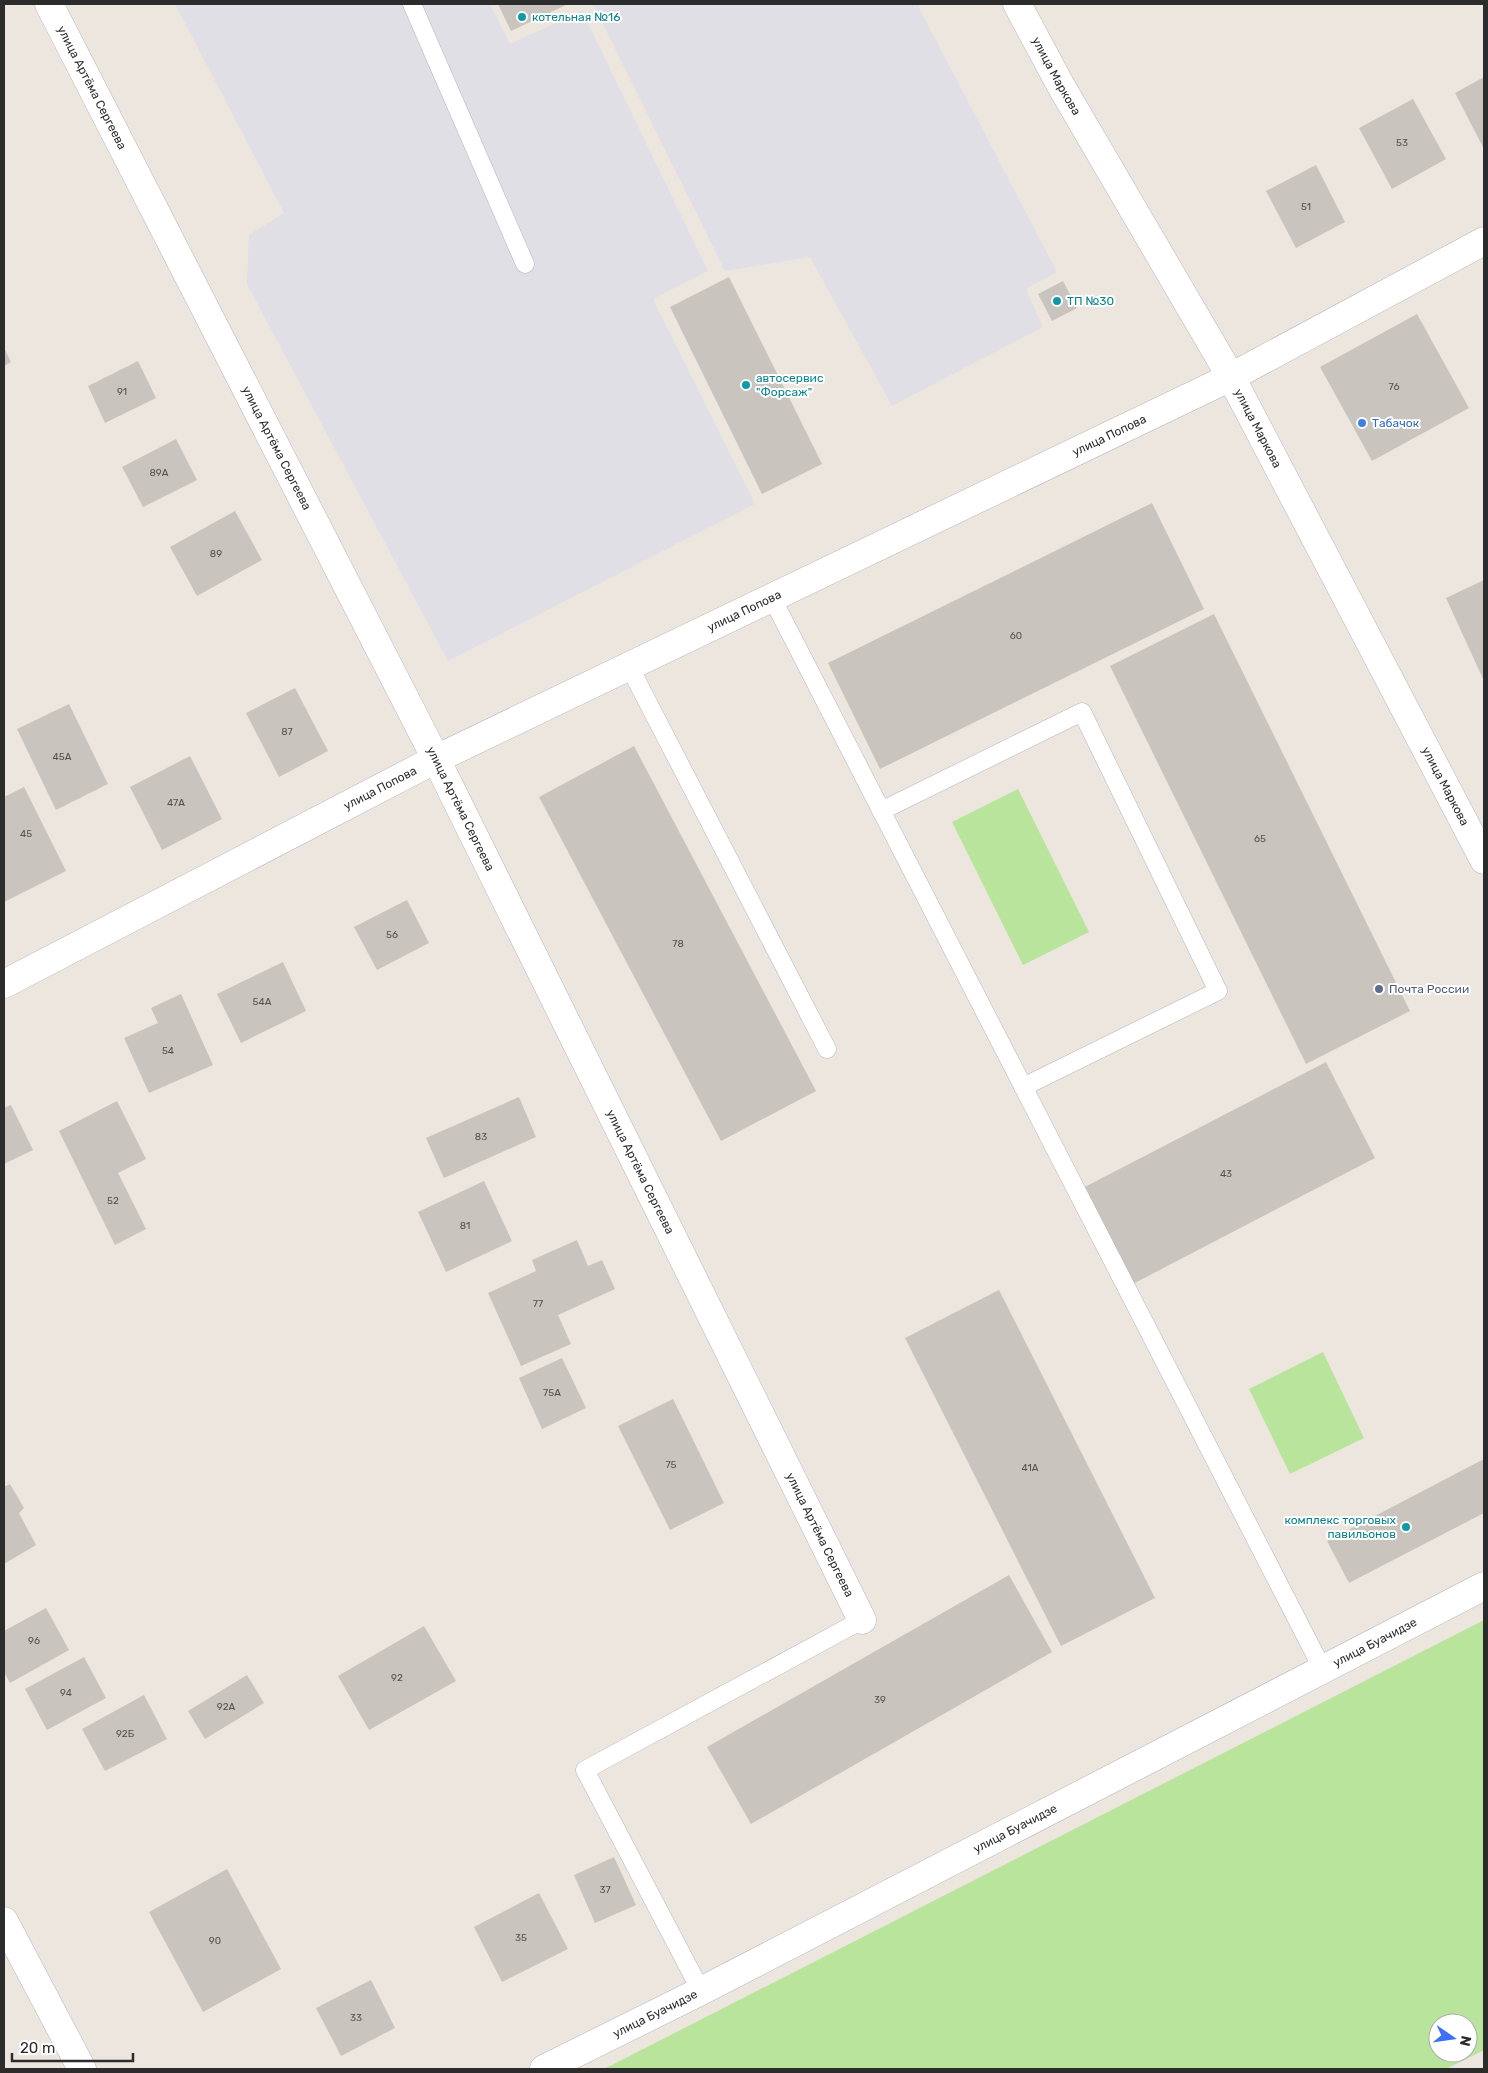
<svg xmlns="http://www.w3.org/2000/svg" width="1488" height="2073" viewBox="0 0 1488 2073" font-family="Rubik,sans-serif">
	<rect width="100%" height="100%" fill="#ede6de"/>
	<path fill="#e0dfe6" d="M175 4H490L510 44 582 11 708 271 653 299 755 504 448 661 247 284 249 235 284 213Z
		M593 4H917L1057 272 1026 289 1043 327 892 406 810 257 725 271Z"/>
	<path fill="#b9e49b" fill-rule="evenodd" d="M1018 789 1089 932 1023 965 952 822Z
		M1323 1352 1364 1438 1290 1474 1249 1389Z
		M1484 1620V2050L1446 2069H604ZM1438 2023H1468V2053H1438Z"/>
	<path fill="#c9c4bd" d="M498 4H568L511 31Z
		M1484 77V149L1455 93Z
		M1413 99 1446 159 1392 189 1359 128Z
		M1316 165 1345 222 1296 248 1266 191Z
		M729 277 822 464 762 494 670 307Z
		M1063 281 1077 308 1052 321 1038 294Z
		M1417 314 1469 408 1372 461 1320 367Z
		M4 348 11 362 4 366Z
		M138 361 156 398 105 423 88 386Z
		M176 439 197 480 143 507 122 467Z
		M1152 503 1204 609 880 769 828 663Z
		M235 511 262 560 197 596 170 547Z
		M1484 580V681L1446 598Z
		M1214 614 1410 1011 1306 1064 1110 666Z
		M295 688 328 751 279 777 246 713Z
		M69 704 108 784 56 810 17 729Z
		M634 746 816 1091 721 1141 539 797Z
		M190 756 222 819 162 850 130 787Z
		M24 787 66 871 4 902V797Z
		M407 900 429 943 377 970 354 927Z
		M283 962 306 1011 241 1043 217 994Z
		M181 994 213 1065 149 1093 124 1038 158 1023 151 1008Z
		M1326 1062 1375 1158 1127 1287 1077 1191Z
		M519 1097 536 1137 444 1178 426 1138Z
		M117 1101 146 1159 118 1173 146 1229 115 1245 59 1131Z
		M11 1105 33 1150 4 1164V1108Z
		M484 1181 512 1241 446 1272 418 1212Z
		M577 1240 588 1266 602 1260 615 1289 558 1315 571 1344 521 1366 488 1293 536 1271 532 1260Z
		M999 1290 1155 1598 1061 1646 905 1338Z
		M562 1358 586 1408 542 1429 519 1378Z
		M673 1399 724 1503 670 1530 618 1426Z
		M1484 1459V1513L1349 1583 1327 1541Z
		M10 1484 24 1508 19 1513 36 1545 4 1564V1487Z
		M1009 1575 1052 1652 751 1824 707 1747Z
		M46 1608 69 1650 10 1683 4 1672V1631Z
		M424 1626 456 1681 369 1730 338 1676Z
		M84 1657 106 1698 47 1730 25 1689Z
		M247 1675 264 1703 205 1739 188 1711Z
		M144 1695 167 1739 105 1771 82 1729Z
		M614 1857 636 1905 595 1923 574 1875Z
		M227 1869 281 1969 203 2012 149 1912Z
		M539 1893 568 1949 502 1982 474 1927Z
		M371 1980 395 2028 341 2056 316 2008Z"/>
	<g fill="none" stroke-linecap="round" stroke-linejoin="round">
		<defs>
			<path id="service" d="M412 4 525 264
				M772 598 1323 1670
				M629 666 827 1049
				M881 811 1082 712 1218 991 1023 1087
				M701 1991 585 1770 862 1620"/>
			<g id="minor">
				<path id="s1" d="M49 4 436 759 862 1620"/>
				<path id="s2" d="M1017 4 1061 86 1231 377 1484 860"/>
				<path id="s3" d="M4 984 436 759 1231 377 1484 241"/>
				<path d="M4 1921 82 2069"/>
			</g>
			<g id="secondary">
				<path id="s4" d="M544 2069 701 1991 1484 1586"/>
			</g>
		</defs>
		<use href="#service" stroke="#b2b6bf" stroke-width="19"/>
		<use href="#minor" stroke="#b2b6bf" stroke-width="29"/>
		<use href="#secondary" stroke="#b2b6bf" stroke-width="29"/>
		<use href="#service" stroke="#fff" stroke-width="18"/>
		<use href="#minor" stroke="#fff" stroke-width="28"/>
		<use href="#secondary" stroke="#fff" stroke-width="28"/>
	</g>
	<g fill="#0f9aa8" stroke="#fff" stroke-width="2">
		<circle cx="522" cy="17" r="5"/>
		<circle cx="1057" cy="301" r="5"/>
		<circle cx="746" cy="385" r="5"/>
		<circle cx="1406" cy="1527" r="5"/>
	</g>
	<circle fill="#3f7fe0" stroke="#fff" stroke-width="2" cx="1362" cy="423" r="5"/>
	<circle fill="#5c6f8a" stroke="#fff" stroke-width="2" cx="1379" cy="989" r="5"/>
	<g text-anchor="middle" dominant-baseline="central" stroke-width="4" stroke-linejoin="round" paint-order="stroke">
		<g font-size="10" fill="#535250">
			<text x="1402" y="143">53</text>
			<text x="1306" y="207">51</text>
			<text x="1394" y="387">76</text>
			<text x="122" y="392">91</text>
			<text x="159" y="473">89А</text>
			<text x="216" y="554">89</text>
			<text x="1016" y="636">60</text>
			<text x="287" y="732">87</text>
			<text x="62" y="757">45А</text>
			<text x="176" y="803">47А</text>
			<text x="26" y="834">45</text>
			<text x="1260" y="839">65</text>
			<text x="392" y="935">56</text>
			<text x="678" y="944">78</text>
			<text x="262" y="1002">54А</text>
			<text x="168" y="1051">54</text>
			<text x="481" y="1137">83</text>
			<text x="1226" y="1174">43</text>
			<text x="113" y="1201">52</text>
			<text x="465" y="1226">81</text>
			<text x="538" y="1304">77</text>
			<text x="552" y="1393">75А</text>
			<text x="671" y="1465">75</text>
			<text x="1030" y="1468">41А</text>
			<text x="34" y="1641">96</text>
			<text x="397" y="1678">92</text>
			<text x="66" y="1693">94</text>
			<text x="880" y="1700">39</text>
			<text x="226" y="1707">92А</text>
			<text x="125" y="1734">92Б</text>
			<text x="605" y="1890">37</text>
			<text x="521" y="1938">35</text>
			<text x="215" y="1941">90</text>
			<text x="356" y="2018">33</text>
		</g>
		<g font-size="12" fill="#0d838f" stroke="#fff" text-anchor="start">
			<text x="532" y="17">котельная №16</text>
			<text x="1067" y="301">ТП №30</text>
			<text x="756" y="378">автосервис<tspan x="756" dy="14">"Форсаж"</tspan></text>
			<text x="1396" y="1520" text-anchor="end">комплекс торговых<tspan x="1396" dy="14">павильонов</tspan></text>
		</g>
		<g font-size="12" fill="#2c2c2c" stroke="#fff">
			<text stroke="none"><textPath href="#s2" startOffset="82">улица Маркова</textPath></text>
			<text stroke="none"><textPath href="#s1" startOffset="94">улица Артёма Сергеева</textPath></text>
			<text stroke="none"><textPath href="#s2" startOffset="488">улица Маркова</textPath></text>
			<text stroke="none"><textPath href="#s3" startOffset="1234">улица Попова</textPath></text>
			<text stroke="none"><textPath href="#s1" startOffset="499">улица Артёма Сергеева</textPath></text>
			<text stroke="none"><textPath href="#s3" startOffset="829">улица Попова</textPath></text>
			<text stroke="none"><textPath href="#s2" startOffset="892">улица Маркова</textPath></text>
			<text stroke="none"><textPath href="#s3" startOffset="424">улица Попова</textPath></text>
			<text stroke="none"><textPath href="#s1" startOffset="904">улица Артёма Сергеева</textPath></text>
			<text stroke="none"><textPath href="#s1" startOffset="1309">улица Артёма Сергеева</textPath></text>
			<text stroke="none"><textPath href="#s1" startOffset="1714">улица Артёма Сергеева</textPath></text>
			<text stroke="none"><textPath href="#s4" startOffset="934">улица Буачидзе</textPath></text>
			<text stroke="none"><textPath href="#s4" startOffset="529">улица Буачидзе</textPath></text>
			<text stroke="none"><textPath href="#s4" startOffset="124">улица Буачидзе</textPath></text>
		</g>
		<g font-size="12" fill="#366cbe" stroke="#fff" text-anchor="start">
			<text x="1372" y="423">Табачок</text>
		</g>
		<g font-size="12" fill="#4e5e75" stroke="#fff" text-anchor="start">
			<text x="1389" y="989">Почта России</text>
		</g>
	</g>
	<rect width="1488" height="2073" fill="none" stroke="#2c2c2c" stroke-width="10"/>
	<g transform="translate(1453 2038) rotate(103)"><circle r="24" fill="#ffffff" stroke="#ababab"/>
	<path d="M0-4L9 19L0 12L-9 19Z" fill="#3f70f9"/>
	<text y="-8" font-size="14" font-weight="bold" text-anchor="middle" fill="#2c2c2c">N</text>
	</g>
	<path d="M12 2053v8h121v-8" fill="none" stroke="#2c2c2c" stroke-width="2.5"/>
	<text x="20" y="2053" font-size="15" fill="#2c2c2c" stroke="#ffffff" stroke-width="4" paint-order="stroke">20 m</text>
</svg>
